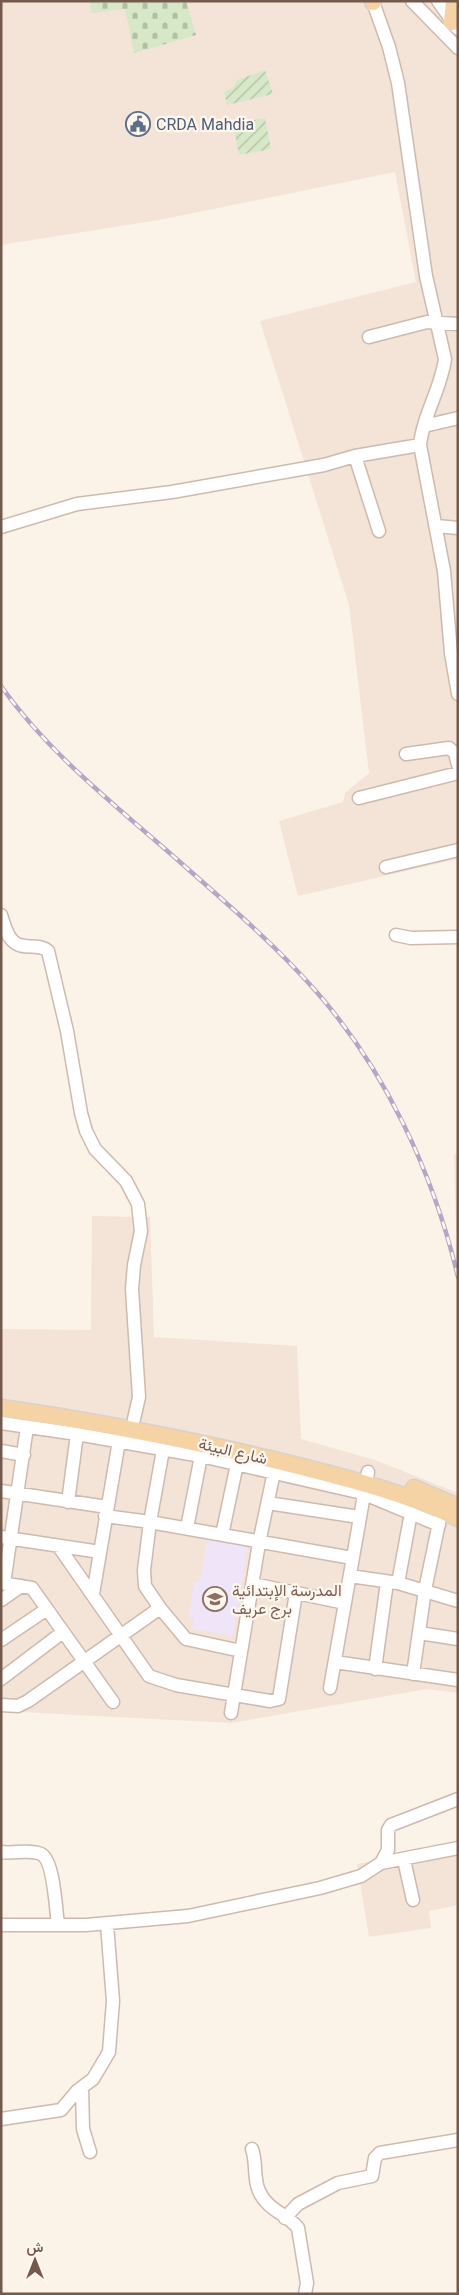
<svg xmlns="http://www.w3.org/2000/svg" width="459" height="2295" viewBox="0 0 459 2295" font-family="Roboto,Vazirmatn,sans-serif">
	<defs>
		<pattern id="cemetery-stones" width="16" height="16" patternUnits="userSpaceOnUse" patternTransform="scale(1.25)"><rect width="16" height="16" fill="#d6e8c7"/><path d="M2 7V4a2 2 0 0 1 4 0v3zM10 15v-3a2 2 0 0 1 4 0v3z" fill="#b2bfa4"/></pattern>
		<pattern id="garden-furrows" width="10" height="10" patternUnits="userSpaceOnUse" patternTransform="scale(1.25)"><rect width="10" height="10" fill="#d6e8c7"/><path d="M-1 1l2-2M0 10L10 0M9 11l2-2" fill="none" stroke="#b2bfa4"/></pattern>
	</defs>
	<rect width="100%" height="100%" fill="#fbf3e8"/>
	<path fill="#f3e4d7" d="M1 1H458V859L298 896 279 821 343 802 345 793 369 773 349 605 260 321 416 282 395 172 159 220 1 245Z
		M454 1154H458V1237L456 1229Z
		M92 1216 150 1217 154 1337 297 1346 301 1439 375 1460 458 1493V1693L427 1689 231 1723 1 1711V1329L91 1330Z
		M458 1843V1905L429 1911 431 1928 369 1937 357 1864Z"/>
	<path fill="#f0e4f8" d="M208 1536 248 1544 233 1636 192 1629 194 1619 189 1618 194 1581H200Z"/>
	<path fill="url(#cemetery-stones)" d="M90 1H186L196 35 134 53 125 9 91 13Z"/>
	<path fill="url(#garden-furrows)" d="M265 70 273 94 227 105 224 92 234 87 237 80Z
		M265 118 271 149 239 155 233 124Z"/>
	<g fill="none" stroke-linecap="round" stroke-linejoin="round">
		<defs>
			<path id="minor" d="M412 1 458 48
				M438 1 458 29
				M373 2 389 47 398 83 426 276 445 359C441 389 423 415 420 445L444 571 451 653 458 694
				M369 337 427 322 458 324
				M424 426 458 418
				M355 456 379 531
				M437 526 458 528
				M1 527 77 504 172 492 324 465 355 456 420 445
				M406 754 449 748 455 753 458 765
				M359 798 458 773
				M386 867 458 850
				M1 915C4 923 6 935 13 941 22 951 38 942 48 951L67 1031 81 1113 86 1131 95 1149 126 1181 138 1204 141 1231 134 1265 132 1289 139 1397 134 1419
				M396 935 411 938 458 937
				M1 1423 77 1434 201 1456 362 1493 439 1525
				M163 1450 150 1522 144 1570 145 1586 160 1608 186 1639 241 1651
				M1 1451 24 1455
				M1 1491 107 1507
				M68 1502 77 1434
				M268 1503 359 1517
				M105 1516 150 1522 352 1558
				M187 1528 201 1456
				M222 1535 237 1464
				M1 1537 100 1552
				M59 1547 149 1676 176 1685 270 1701 279 1699 296 1593
				M350 1576 398 1583 458 1601
				M1 1583 32 1588 113 1702
				M4 1583 27 1427
				M398 1583 411 1513
				M253 1584 345 1603
				M93 1594 119 1441
				M1 1600 21 1586
				M419 1633 458 1639
				M1 1640 47 1609
				M335 1662 458 1680
				M375 1669 387 1582
				M413 1674 425 1590 440 1518
				M1 1679 63 1632
				M330 1688 368 1472
				M1 1705 18 1706 28 1701 160 1608
				M231 1713 259 1543 274 1472
				M1 1852C13 1854 30 1849 41 1854 54 1860 56 1911 58 1925
				M404 1860 413 1900
				M381 1863 388 1850V1830L391 1825 458 1799
				M1 1925H86L188 1916 320 1888 361 1876 381 1863 458 1848
				M82 2088 83 2129 90 2152
				M1 2119 61 2110 77 2091 93 2079 109 2052 113 2001 107 1924
				M252 2149C257 2163 253 2178 259 2191 267 2210 287 2214 298 2228L307 2283 305 2294
				M285 2218 298 2204 338 2183 372 2176 375 2158 380 2153 458 2140"/>
			<path id="major" d="M373 2V1
				M452 22 454 1
				M1 1408C93 1421 184 1439 274 1460 337 1476 399 1490 458 1518
				M414 1488 458 1507"/>
		</defs>
		<use href="#minor" stroke="#cdbaae" stroke-width="15"/>
		<use href="#major" stroke="#d8d1cd" stroke-width="19"/>
		<use href="#minor" stroke="#fff" stroke-width="12"/>
		<use href="#major" stroke="#f6d3a4" stroke-width="16"/>
		<defs>
			<path id="rail" d="M1 686C52 758 124 812 189 870 232 908 276 946 314 989 385 1069 433 1172 458 1277"/>
		</defs>
		<use href="#rail" stroke="#b5a6c5" stroke-width="4.5"/>
		<use href="#rail" stroke="#fef7ee" stroke-width="2.5" stroke-dasharray="8" stroke-linecap="butt"/>
	</g>
	<defs>
		<symbol id="civic-ring" viewBox="-11 -11 22 22"><circle r="9.5" fill="#fef7ee" stroke="#5c6f8a" stroke-width="1.5"/><path d="M-.6-6.5H3V-4.5H.6V-3L4-1V1h2V6H-6V1h2V-1L-.6-3ZM-1.2 2.5V6h2.4V2.5Z" fill="#5c6f8a"/></symbol>
		<symbol id="school-ring" viewBox="-11 -11 22 22"><circle r="9.5" fill="#fef7ee" stroke="#8d6e63" stroke-width="1.5"/><path d="M0-5L7-2L0 1L-7-2ZM-4 1L0 2.5L4 1V4Q0 6-4 4Z" fill="#8d6e63"/></symbol>
	</defs>
	<g fill-rule="evenodd">
		<use href="#civic-ring" x="124" y="110" width="28" height="28"/>
		<use href="#school-ring" x="201" y="1585" width="28" height="28"/>
	</g>
	<g text-anchor="middle" dominant-baseline="central" stroke-width="4.5" stroke-linejoin="round" paint-order="stroke">
		<g font-size="16" fill="#4e5e75" stroke="#fef7ee" text-anchor="start">
			<text x="156" y="124">CRDA Mahdia</text>
		</g>
		<g font-size="16" fill="#74594d" stroke="#fef7ee">
			<text transform="translate(233 1451) rotate(13)">شارع البيئة</text>
		</g>
		<g font-size="16" fill="#785e54" stroke="#fef7ee" text-anchor="start">
			<text x="232" y="1590">المدرسة الإبتدائية<tspan x="232" dy="18">برج عريف</tspan></text>
		</g>
	</g>
	<rect width="459" height="2295" fill="none" stroke="#74594d" stroke-width="5"/>
	<g transform="translate(35 2260)" stroke="#fef7ee" stroke-width="4" paint-order="stroke">
	<path d="M0-4L9 19L0 12L-9 19Z" fill="#74594d"/>
	<text y="-8" font-size="14" font-weight="bold" text-anchor="middle" fill="#74594d">ش</text>
	</g>
</svg>
